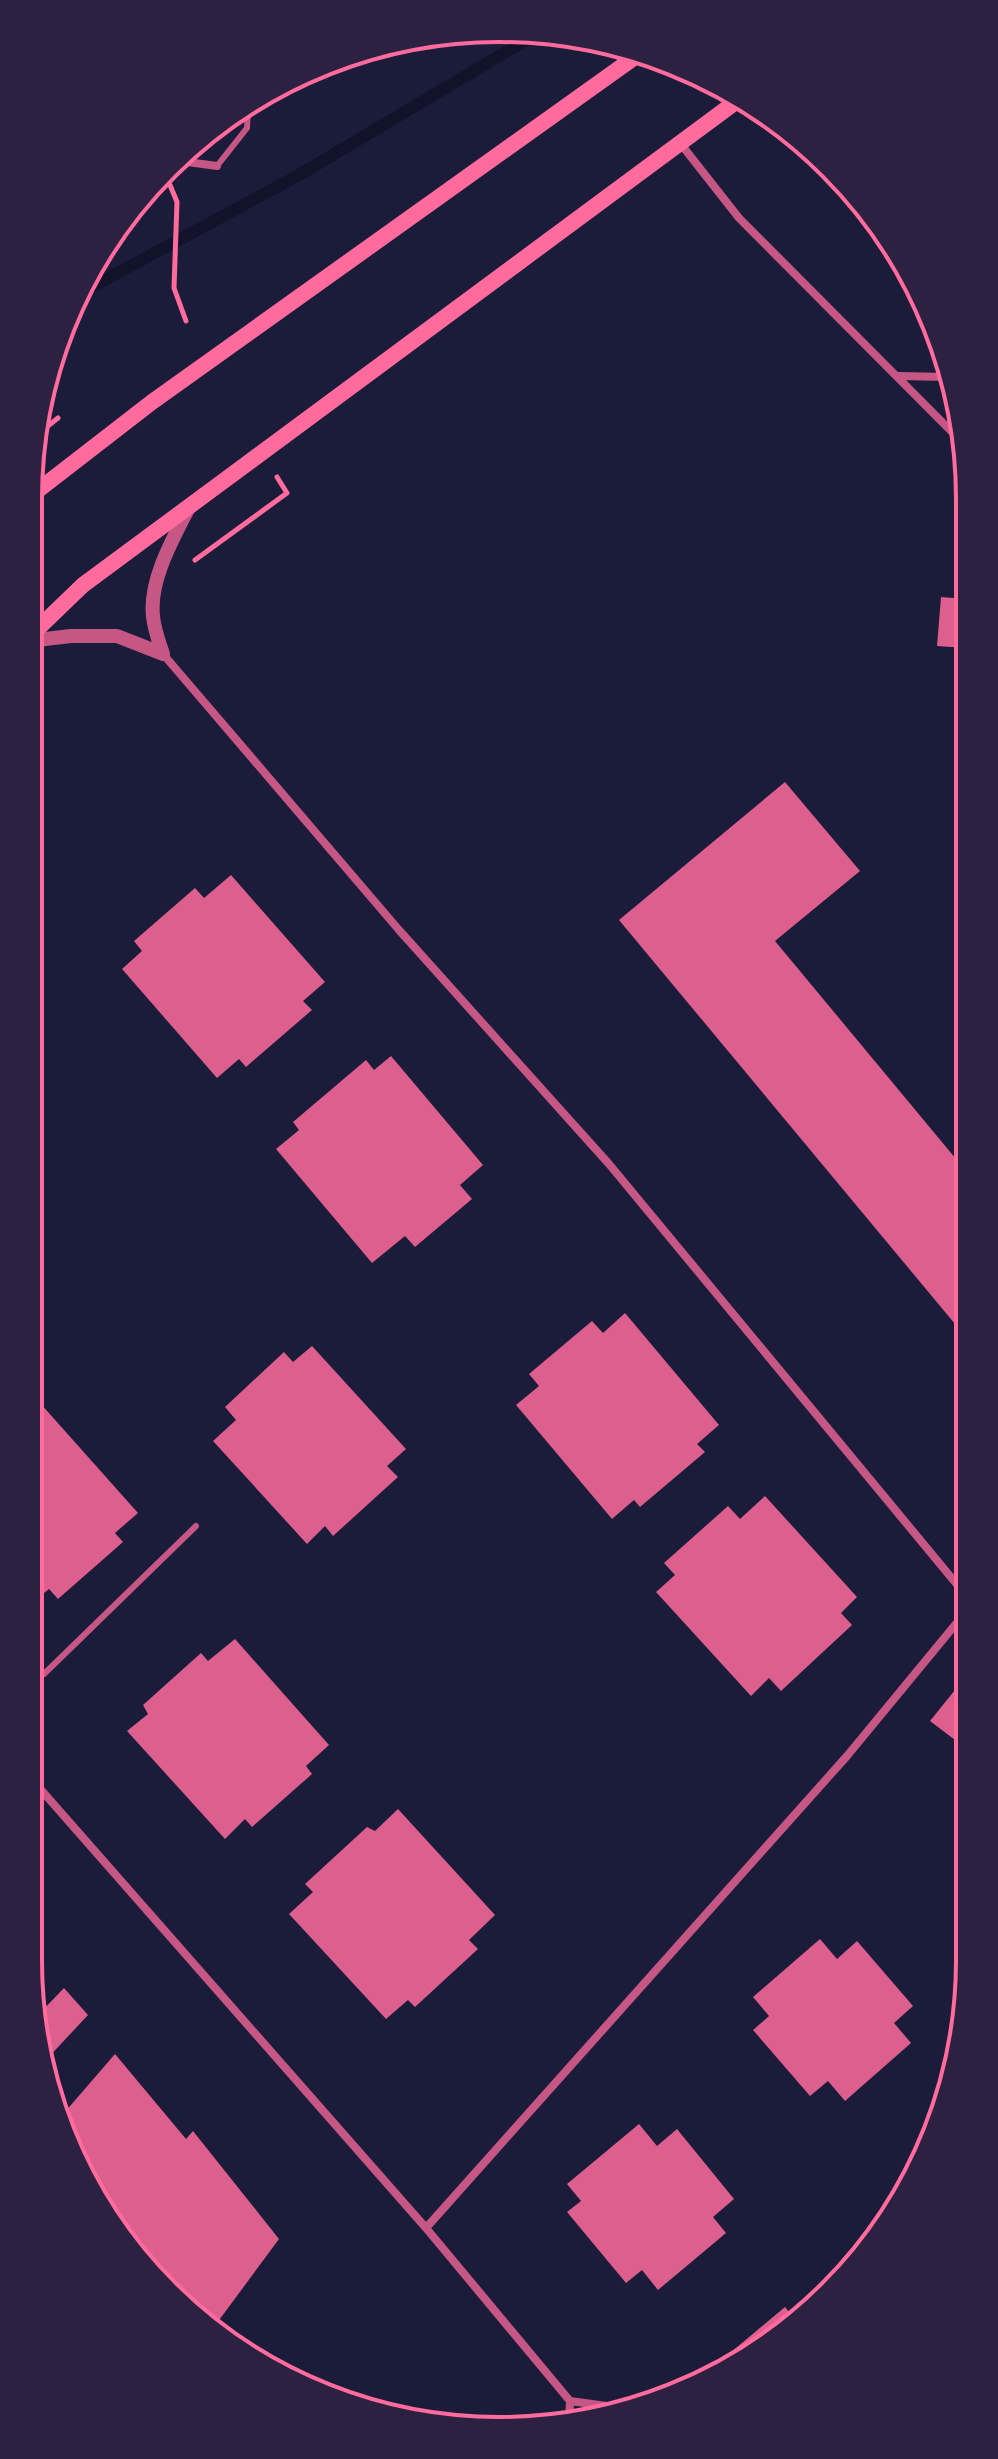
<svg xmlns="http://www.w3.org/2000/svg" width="998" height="2459" viewBox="0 0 998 2459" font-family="Karla,sans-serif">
	<rect width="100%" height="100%" fill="#1b1b3a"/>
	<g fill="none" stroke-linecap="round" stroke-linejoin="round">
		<path stroke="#12122b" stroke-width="12" d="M86 290 299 175 531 37"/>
	</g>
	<path fill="#dd5f8e" d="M941 597 966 599V648L937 646Z
		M785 782 860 871 775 941 966 1171 968 1169V1312L955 1324 619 920Z
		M231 875 325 982 303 1001 312 1010 246 1067 239 1059 217 1078 122 969 142 951 134 941 195 888 204 898Z
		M391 1056 483 1165 460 1185 472 1199 415 1247 405 1236 372 1263 276 1149 299 1130 293 1122 366 1060 374 1070Z
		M625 1313 719 1425 697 1444 705 1452 640 1507 634 1500 612 1519 516 1405 539 1386 529 1374 592 1321 603 1333Z
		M312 1346 406 1449 387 1466 398 1477 333 1536 325 1526 307 1544 213 1441 236 1420 225 1407 284 1352 293 1362Z
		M40 1403 138 1513 115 1533 123 1542 58 1599 49 1589 28 1606V1413Z
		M765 1496 857 1597 841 1613 852 1625 781 1691 769 1678 751 1696 656 1592 675 1575 664 1563 728 1506 740 1519Z
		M235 1639 329 1745 306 1766 312 1774 252 1827 245 1819 225 1839 127 1731 148 1714 143 1705 201 1653 208 1661Z
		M963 1680 969 1685V1722L955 1740 930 1721Z
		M398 1809 495 1915 469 1940 478 1949 415 2007 408 2000 386 2019 289 1914 313 1892 305 1884 367 1827 375 1831Z
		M820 1939 837 1959 857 1941 913 2006 894 2023 911 2043 845 2101 828 2081 810 2096 753 2030 769 2016 753 1997Z
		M64 1988 88 2015 45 2061 37 2016Z
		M115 2054 186 2139 193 2131 279 2239 214 2327 145 2270 58 2120Z
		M639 2124 657 2146 677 2129 734 2199 713 2217 726 2233 658 2290 642 2270 626 2283 567 2212 581 2201 567 2184Z
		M785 2307 793 2317 733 2368 724 2358Z"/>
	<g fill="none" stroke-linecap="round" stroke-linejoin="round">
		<path stroke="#ff6b9d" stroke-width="5" d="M170 185 177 202 174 288 186 321
			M39 433 58 418
			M195 560 287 493 277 477"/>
		<path stroke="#c65784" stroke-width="6" d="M217 166 247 128 248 109
			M44 1674 196 1526"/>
		<path stroke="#c65784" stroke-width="8" d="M680 143 739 218 966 446
			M180 161 217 166
			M899 376 948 377
			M163 654 399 930 609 1164 969 1599
			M28 1775 426 2228 570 2401 569 2423
			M426 2228 847 1756 969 1608
			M570 2401 614 2407 618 2412"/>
		<path stroke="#c65784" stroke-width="14" d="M28 641 71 636H117L163 654
			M163 654C159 642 154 629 153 616 149 580 173 539 189 507"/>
		<path stroke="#ff6b9d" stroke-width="16" d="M28 498 152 402 642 52
			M28 638 83 585 741 98"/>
	</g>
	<path d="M0 0H998V2459H0ZM499 42H499A457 457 0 0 1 956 499V1960A457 457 0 0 1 499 2417H499A457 457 0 0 1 42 1960V499A457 457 0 0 1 499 42Z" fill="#2d2142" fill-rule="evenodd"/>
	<path fill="none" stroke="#ff6b9d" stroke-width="4" d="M499 42H499A457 457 0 0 1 956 499V1960A457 457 0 0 1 499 2417H499A457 457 0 0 1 42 1960V499A457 457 0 0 1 499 42Z"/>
</svg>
